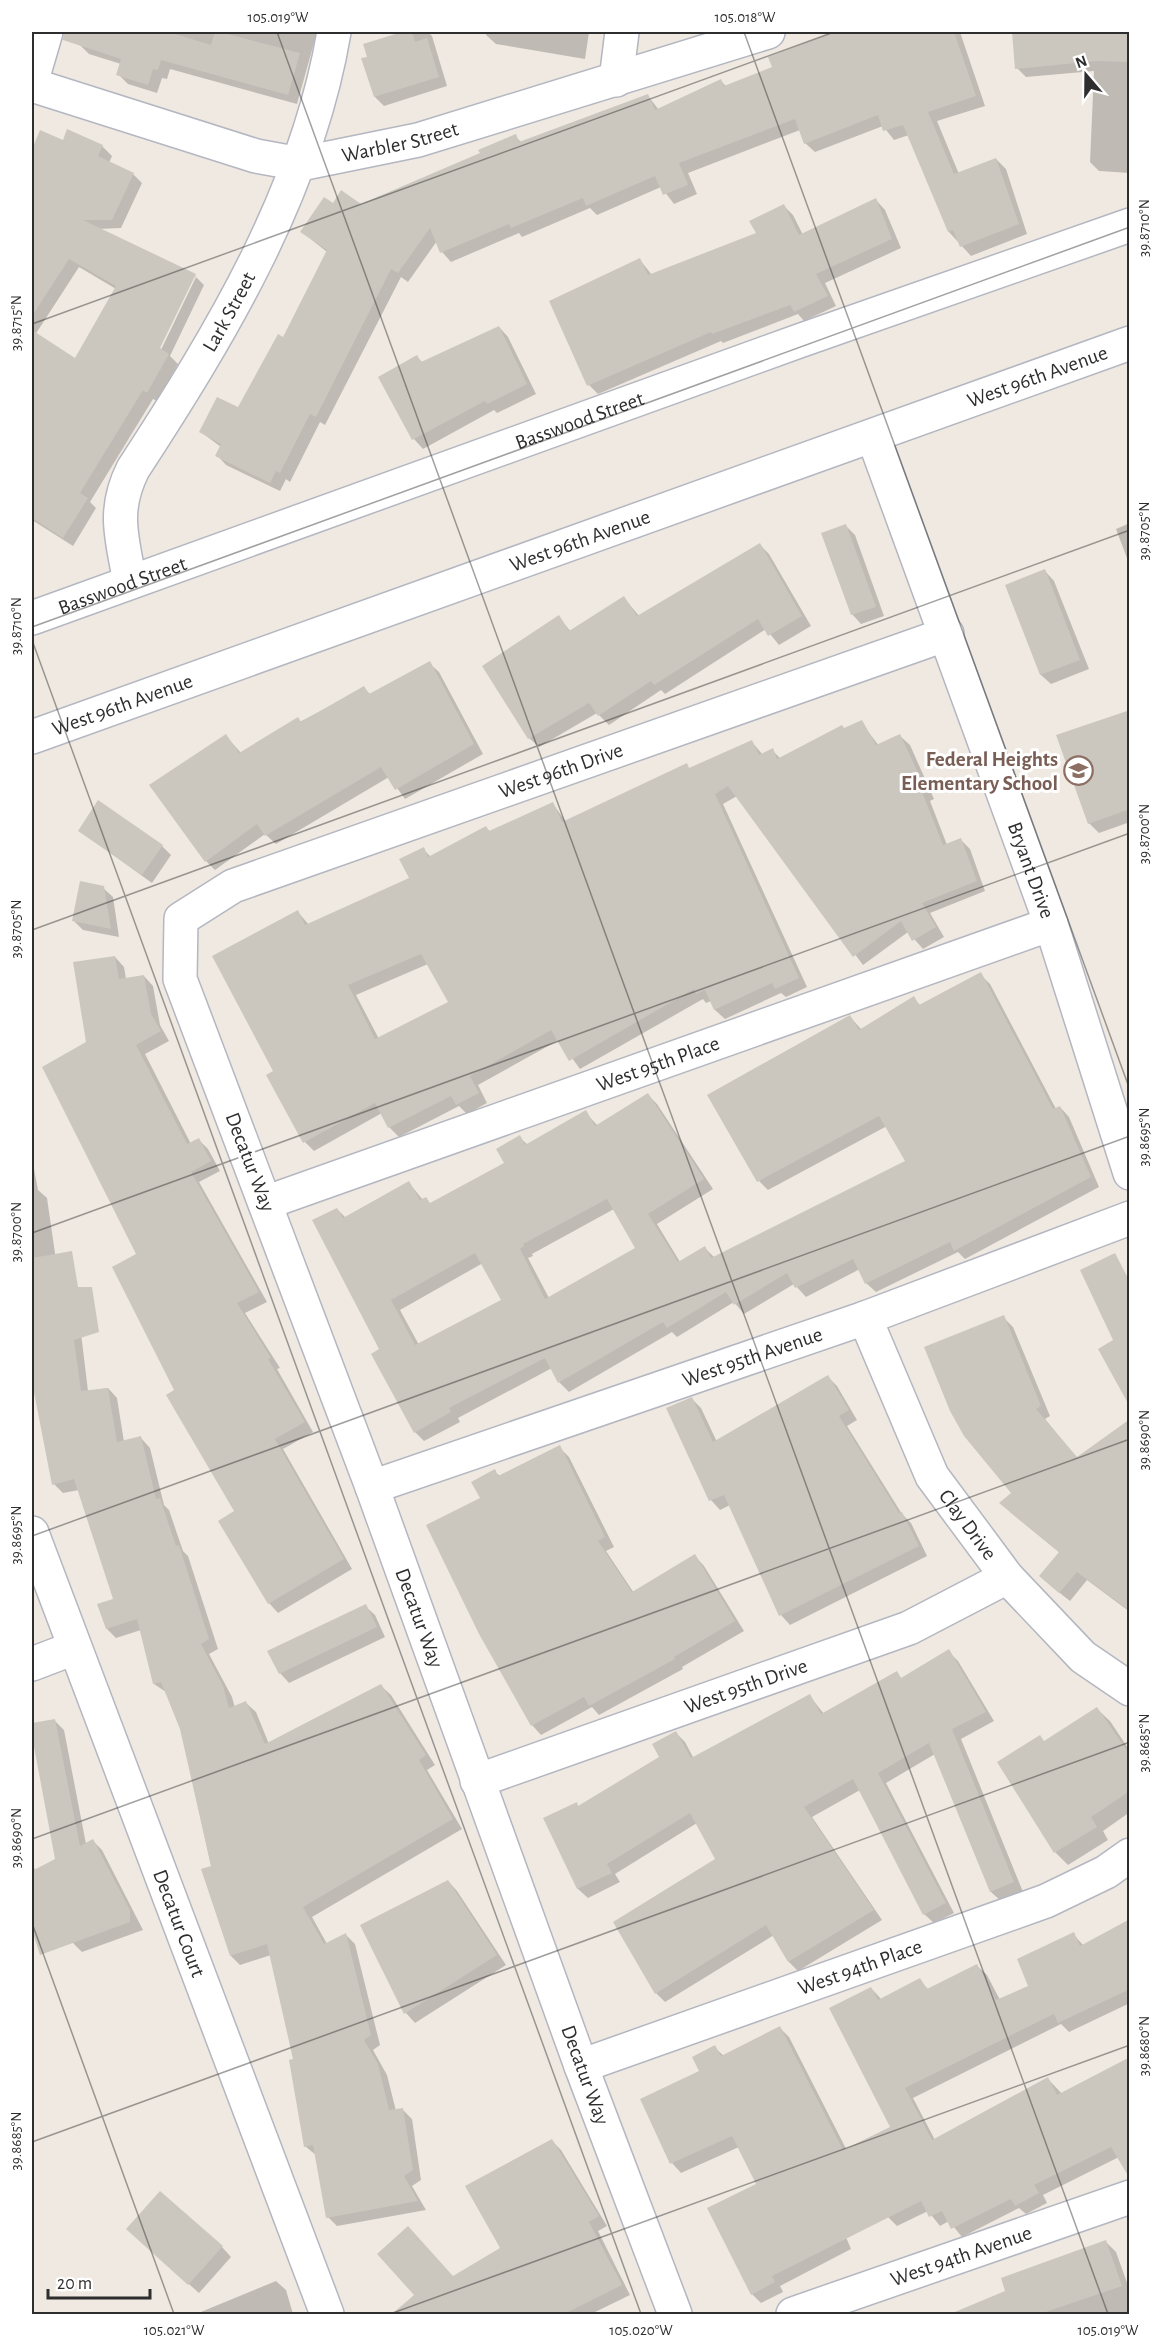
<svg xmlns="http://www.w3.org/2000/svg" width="1161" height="2346" viewBox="0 0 1161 2346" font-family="'Alegreya Sans',sans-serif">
	<rect width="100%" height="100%" fill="#efe9e1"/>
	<path fill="#0003" fill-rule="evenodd" d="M84 32H317L297 104 170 69 167 79 162 78 157 93 128 84 118 74 121 64 89 54 80 45Z
		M407 32H428L432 36 447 86 384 106 375 97 365 45Z
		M487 32H589L585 59 496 44 486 35Z
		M854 32H960L985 106 937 121 959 174 996 159 1006 169 1027 234 971 256 949 232 909 135 894 140 883 126 815 152 805 143 800 130 688 173 697 194 674 204 661 187 597 215 590 208 522 237 519 233 451 262 442 252 437 241 408 282 401 277 325 425 320 422 290 482 286 479 280 491 226 465 217 455 221 447 201 432 238 409 283 339 327 252 302 232 333 205H361L482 154 515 136 522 143 648 96 659 110 721 81 727 87 774 68 814 45Z
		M1014 32H1130V173L1099 171 1090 162 1094 71 1026 77 1017 68Z
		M55 138 63 142 102 146 112 156 109 163 133 174 142 183 121 228 98 229 195 276 204 285 170 356 178 364 157 401 153 399 90 502 96 508 73 546 32 520V432L116 289 79 267 35 335 40 341 32 355V177ZM192 277H196L158 356 155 354Z
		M876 200 885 210 901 248 825 283 836 306 804 321 798 314 723 343 721 341 598 394 589 385 640 260 652 275 758 234 784 206 793 215 803 235Z
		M499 327 508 337 536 394 497 413 494 410 423 449 414 439 380 378 417 357 423 363Z
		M1130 523V566L1116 529Z
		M845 525 855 535 884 616 861 624 852 614Z
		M760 545 769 554 811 626 779 645 766 629 665 694 661 690 609 725 597 713 539 747 529 738 559 617 571 632 624 598 640 617Z
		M1045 571 1054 581 1089 669 1051 684 1041 675 1007 585Z
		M429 663 439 672 483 754 405 799 389 777 276 844 265 834 215 870 206 861 226 736 241 753 364 688 371 695Z
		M1130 712V822L1099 833 1089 823Z
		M861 722 879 746 900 736 910 745 934 799 930 801 947 845 960 839 970 849 985 891 930 913 944 937 923 949 908 932 863 965 737 796 723 804 807 987 786 997 781 993 725 1019 715 1010 711 1001 706 1003 703 999 580 1069 559 1040 478 1085 487 1103 467 1114 459 1106 399 1137 389 1127 382 1113 314 1151 305 1142 275 1072 298 912 309 925 411 879 423 849 431 857 486 828 491 832 553 804 566 822 686 765 690 769 752 742 763 755 772 750 781 759ZM428 964 450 1002 379 1039 356 995Z
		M80 831 162 846 171 855 152 883Z
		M103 888 113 897 119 937 83 930 73 920Z
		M115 957 124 967 126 979 144 976 153 986 160 1025 169 1041 145 1054 191 1144 199 1140 208 1149 220 1171 199 1182 267 1302 245 1313 280 1368 277 1369 313 1432 283 1449 352 1569 278 1613 269 1603 237 1512 176 1391 148 1293 88 1043Z
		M980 974 990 984 1056 1109 1060 1107 1069 1117 1099 1187 965 1259 958 1252 876 1292 866 1283 860 1269 806 1297 794 1284 744 1314 734 1302 677 1337 672 1332 569 1392 559 1382 552 1368 458 1418 460 1422 424 1441 415 1432 381 1350 337 1209 346 1218 409 1183 423 1200 431 1204 506 1163 519 1137 528 1145 585 1112 598 1126 648 1095 657 1104 713 1189 657 1224 680 1262 705 1248 715 1258 907 1162 887 1126 768 1190 759 1181 850 1017 862 1030 913 998 921 1006ZM614 1209 637 1248 549 1298 528 1258 533 1256 532 1254ZM483 1263 503 1300 419 1345 400 1310Z
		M32 1158 38 1190 47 1198 60 1288 32 1293Z
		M70 1316 80 1325 88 1391 108 1388 117 1398 124 1442 141 1438 150 1448 164 1505 169 1510 183 1551 188 1556 218 1649 209 1654 232 1697 235 1708 246 1703 256 1712 269 1744 381 1686 391 1695 435 1765 427 1770 462 1829 312 1917 327 1944 346 1935 355 1944 380 2045 373 2050 387 2075 396 2111 402 2109 412 2119 421 2180 412 2186 426 2210 337 2226 328 2217 317 2156 305 2146 294 2061 271 1955 240 1965 231 1956 181 1729 166 1692 154 1684 141 1630 116 1638 107 1629 115 1600 79 1490 63 1493 54 1484 32 1371V1328Z
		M1003 1317 1013 1327 1050 1416 1045 1419 1077 1458 1130 1421V1612L1087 1580 1070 1601 1051 1586 1060 1553 1010 1512 1013 1494Z
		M828 1377 837 1386 857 1420 847 1426 902 1514 911 1523 927 1556 790 1625 781 1615 730 1505 720 1510 711 1500 692 1399 701 1408 717 1442Z
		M559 1447 569 1457 614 1547 606 1551 634 1593 695 1556 704 1566 744 1631 682 1667 683 1669 599 1715 592 1707 541 1735 532 1725 482 1499 494 1471 500 1476Z
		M365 1606 375 1615 385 1637 289 1683 280 1673Z
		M948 1651 958 1661 994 1721 961 1739 1023 1892 1001 1901 991 1892 935 1754 886 1783 954 1913 934 1923 924 1914 860 1790 812 1817 882 1920 798 1971 789 1962 774 1935 665 2002 656 1993 717 1859 697 1823 615 1874 620 1882 588 1898 578 1889 545 1818 576 1804 579 1807 661 1757 676 1733 685 1742 694 1759 809 1695 824 1714 897 1673 902 1679Z
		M1097 1709 1110 1721 1130 1751V1812L1103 1831 1108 1840 1068 1865 1055 1852 999 1762 1045 1742Z
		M54 1720 64 1730 86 1844 93 1841 102 1850 143 1930 82 1952 73 1943 32 1728V1725Z
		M32 1863 50 1903 32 1912Z
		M448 1881 457 1891 506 1965 415 2023 406 2013 362 1926Z
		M1130 1921V2003L1069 2032 1061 2024 913 2098 935 2140 1048 2079 1121 2156 1043 2195 1047 2203 1026 2214 1019 2208 962 2237 949 2221 940 2226 928 2211 897 2226 888 2217 892 2127 871 1988 881 1999 919 1980 929 1990 977 1966 987 1975 1000 2000 1030 1986 1073 1934 1084 1946Z
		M780 2028 789 2037 862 2180 828 2195 851 2249 780 2286 783 2292 761 2303 752 2294 758 2184 739 2147 681 2173 672 2163 701 2072 714 2047 724 2056Z
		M552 2141 561 2150 607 2226 598 2231 630 2295 591 2314H510L483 2260 502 2249Z
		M138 2239 222 2247 231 2257 199 2293Z
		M1106 2242 1116 2252 1130 2291V2314H1015L1003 2278Z
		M276 2281 286 2290 293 2314H196Z"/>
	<path fill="#cbc7bf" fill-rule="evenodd" d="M64 32H169L211 45 215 32H220L300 53 288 95 161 60 158 70 153 69 148 85 116 75 121 59 63 40Z
		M402 32H412L415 42 427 38 439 77 374 97 361 58 367 57 363 44Z
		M834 32H954L976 96 928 112 954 174 996 158 1019 224 960 247 953 230 948 232 903 125 883 131 878 115 804 144 795 119 679 163 688 185 663 195 655 176 586 206 583 198 511 228 509 224 440 253 430 228 398 273 391 269 316 417 310 414 280 473 276 471 270 483 215 456 221 444 199 432 217 397 238 407 278 334 283 337 327 250 300 232 324 197 333 203 341 190 361 204 480 153 478 150 516 134 519 142 648 94 655 110 721 79 724 86 772 67 768 57Z
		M1012 32H1129L1127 62 1096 61 1015 69Z
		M67 129 103 145 98 156 134 173 112 220H83L196 274 160 348 169 354 147 393 143 390 80 493 88 498 63 538 32 518V330L75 358 116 286 69 259 32 316V149L40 130 63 140Z
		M876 198 892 239 816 274 828 296 794 312 790 305 712 334 711 332 587 386 549 301 640 258 648 275 756 233 749 221 784 204 799 235Z
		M499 326 527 384 487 404 485 401 412 440 378 377 417 355 421 362Z
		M846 524 876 607 851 615 821 533Z
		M760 543 802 616 768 636 758 619 654 685 651 681 598 716 589 703 528 739 482 666 559 615 569 631 624 596 637 616Z
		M1045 569 1080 660 1040 675 1005 585Z
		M430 661 474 744 395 790 381 767 265 836 257 824 205 862 149 785 226 734 239 753 298 717 301 722 364 686 369 694Z
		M1130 710V809L1088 824 1056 735Z
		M862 720 876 745 900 734 926 790 922 792 943 845 961 838 977 881 922 903 936 927 912 941 901 921 853 957 728 786 715 794 799 978 775 989 772 983 714 1010 705 990 696 994 694 989 569 1061 551 1030 470 1076 479 1093 456 1105 451 1096 388 1128 375 1103 303 1143 266 1075 273 1071 212 956 298 910 305 925 409 878 399 859 424 847 428 857 486 826 489 831 553 802 562 822 687 763 689 768 752 740 759 755 773 748 777 759 842 725 844 728ZM421 954 448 1002 375 1039 348 985Z
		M98 800 163 845 142 875 78 831Z
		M80 881 104 886 111 929 72 921Z
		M115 956 119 979 144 975 151 1014 161 1031 136 1045 187 1144 199 1138 211 1161 191 1172 259 1292 237 1303 271 1358 268 1359 305 1422 275 1439 344 1559 268 1604 218 1521 234 1511 166 1395 174 1390 112 1267 136 1254 42 1067 86 1042 73 962Z
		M981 972 1053 1109 1060 1106 1091 1177 954 1251 950 1242 865 1284 853 1259 795 1288 787 1273 734 1305 726 1292 667 1328 663 1322 558 1383 545 1358 449 1408 451 1412 414 1433 371 1354 379 1349 312 1220 337 1208 343 1218 409 1181 420 1200 426 1197 430 1203 504 1163 496 1149 520 1135 525 1145 586 1110 595 1126 648 1093 704 1179 648 1214 678 1262 705 1246 711 1258 905 1161 879 1116 757 1182 707 1095 850 1015 859 1030 914 996 919 1005ZM607 1199 635 1248 545 1299 520 1249 524 1246 523 1244ZM475 1253 501 1300 415 1345 391 1300Z
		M72 1251 78 1287H92L99 1332 74 1340 81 1391 108 1388 117 1442 141 1436 156 1499 160 1498 176 1546 179 1545 209 1639 201 1644 223 1686 229 1708 246 1701 265 1744 381 1684 426 1755 419 1760 453 1819 303 1907 324 1944 346 1933 371 2035 364 2040 378 2064 389 2110 403 2108 413 2170 404 2176 418 2201 326 2218 313 2145 304 2147 289 2060 293 2059 267 1944 230 1956 201 1869 211 1866 180 1729 161 1682 153 1684 137 1619 106 1629 97 1604 113 1599 74 1479 52 1485 32 1382V1258Z
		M1115 1253 1130 1282V1407L1098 1349 1113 1340 1080 1270Z
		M1004 1315 1041 1406 1036 1409 1077 1457 1130 1419V1611L1077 1572 1059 1593 1039 1576 1059 1552 999 1503 1011 1493 964 1436 950 1411 924 1347Z
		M828 1375 849 1410 839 1416 899 1513 902 1512 919 1546 779 1616 724 1495 709 1501 666 1408 692 1397 713 1442Z
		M560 1445 605 1537 598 1541 632 1592 695 1554 735 1621 674 1657 675 1659 589 1706 584 1697 531 1726 479 1634 426 1525 480 1498 471 1482 495 1469 498 1476Z
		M366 1604 377 1627 279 1674 267 1651Z
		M949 1649 986 1712 952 1729 1014 1882 990 1892 929 1743 878 1773 946 1903 923 1915 853 1779 804 1807 874 1910 788 1962 766 1925 655 1994 613 1922 715 1859 690 1813 607 1864 612 1873 577 1889 543 1818 577 1802 578 1806 659 1757 652 1744 676 1731 691 1758 810 1694 821 1714 897 1671 901 1678Z
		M1097 1707 1130 1755V1791L1091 1817 1097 1827 1054 1853 997 1762 1040 1735 1044 1741Z
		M55 1719 80 1846 93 1839 130 1910V1922L40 1955 32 1930V1871L55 1859 32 1736V1723Z
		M448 1880 497 1955 404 2014 360 1925Z
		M1130 1919V1989L1058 2023 1054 2014 905 2088 932 2140 1048 2077 1057 2095 1130 2057V2179L1111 2147 1034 2185 1039 2193 1015 2206 1011 2199 951 2229 942 2211 929 2217 921 2201 772 2276 775 2282 751 2295 707 2208 756 2184 732 2136 670 2164 640 2099 699 2071 692 2057 715 2045 721 2056 780 2026 843 2150 890 2127 829 2008 871 1987 878 2000 920 1978 927 1989 977 1964 996 2000 1028 1986 1017 1959 1074 1932 1080 1946Z
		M552 2139 599 2216 589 2222 622 2285 564 2314H392L414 2295 377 2254 408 2226 453 2276 500 2248 465 2186Z
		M160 2191 223 2246 188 2285 126 2229Z
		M1106 2240 1122 2286 1040 2314H950L1005 2291 1001 2278Z"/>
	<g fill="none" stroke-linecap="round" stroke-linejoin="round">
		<defs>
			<g id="minor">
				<path d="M32 80 46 32"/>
				<path d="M616 80 622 32"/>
				<path id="s1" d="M32 85 256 156 300 164 418 140 768 32"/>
				<path id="s2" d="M873 436 1051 924 1130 1173"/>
				<path id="s3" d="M130 582C122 538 112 511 133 469 221 334 307 192 334 32"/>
				<path id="s4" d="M32 618 799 341 1130 225"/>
				<path id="s5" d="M32 737 1130 343"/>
				<path id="s6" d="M265 1203 1051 924"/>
				<path id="s7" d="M865 1318 932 1476 1007 1577 1083 1657 1130 1689"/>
				<path id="s8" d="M372 1487 865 1318 1130 1218"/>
				<path id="s9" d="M32 1533 327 2314"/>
				<path d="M32 1664 74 1648"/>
				<path id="s10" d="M477 1781 909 1628 1007 1577"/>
				<path id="s11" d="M581 2066 1046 1901 1106 1872 1130 1855"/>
				<path id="s12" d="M675 2314 581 2066 372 1487 180 979 181 919 233 886 947 634"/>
				<path id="s13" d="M793 2314 1130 2197"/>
			</g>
		</defs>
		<use href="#minor" stroke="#b4b7c1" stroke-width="36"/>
		<use href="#minor" stroke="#fff" stroke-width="33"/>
	</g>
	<path fill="none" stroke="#2e2e2e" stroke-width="1.5" stroke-opacity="0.45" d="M277 32 1108 2314M744 32 1130 1090M32 324 834 32M32 627 1130 227M32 640 641 2314M32 930 1130 530M32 1233 1130 833M32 1536 1130 1136M32 1839 1130 1439M32 1923 174 2314M32 2142 1130 1742M390 2314 1130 2045"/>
	<defs>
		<symbol id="school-ring" viewBox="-11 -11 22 22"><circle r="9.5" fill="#fff" stroke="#8d6e63" stroke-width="1.5"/><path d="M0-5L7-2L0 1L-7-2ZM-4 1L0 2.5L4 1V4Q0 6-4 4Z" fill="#8d6e63"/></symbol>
	</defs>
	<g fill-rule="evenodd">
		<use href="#school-ring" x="1062" y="754" width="33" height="33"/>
	</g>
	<g text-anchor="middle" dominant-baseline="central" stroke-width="6" stroke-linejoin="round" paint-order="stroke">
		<g font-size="21" fill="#2e2e2e" stroke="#fff">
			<text stroke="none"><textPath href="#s1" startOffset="382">Warbler Street</textPath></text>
			<text stroke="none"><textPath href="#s3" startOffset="300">Lark Street</textPath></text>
			<text stroke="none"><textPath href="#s5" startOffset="1068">West 96th Avenue</textPath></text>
			<text stroke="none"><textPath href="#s4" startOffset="582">Basswood Street</textPath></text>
			<text stroke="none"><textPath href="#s5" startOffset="582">West 96th Avenue</textPath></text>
			<text stroke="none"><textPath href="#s4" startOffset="96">Basswood Street</textPath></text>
			<text stroke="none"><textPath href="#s5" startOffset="96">West 96th Avenue</textPath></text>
			<text stroke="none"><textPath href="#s12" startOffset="1893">West 96th Drive</textPath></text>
			<text stroke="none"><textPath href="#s2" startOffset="462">Bryant Drive</textPath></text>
			<text stroke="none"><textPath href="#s6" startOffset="417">West 95th Place</textPath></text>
			<text transform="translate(250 1162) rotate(69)">Decatur Way</text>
			<text stroke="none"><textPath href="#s8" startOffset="402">West 95th Avenue</textPath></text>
			<text stroke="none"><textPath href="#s7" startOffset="232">Clay Drive</textPath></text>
			<text transform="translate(419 1618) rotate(70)">Decatur Way</text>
			<text stroke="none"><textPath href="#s10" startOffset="285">West 95th Drive</textPath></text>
			<text stroke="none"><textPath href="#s9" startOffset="417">Decatur Court</textPath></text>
			<text stroke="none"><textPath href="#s11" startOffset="296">West 94th Place</textPath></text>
			<text transform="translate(585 2075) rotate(70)">Decatur Way</text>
			<text stroke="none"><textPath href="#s13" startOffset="178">West 94th Avenue</textPath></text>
		</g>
		<g font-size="21" font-weight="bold" fill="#785e54" stroke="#fff" text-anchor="end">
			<text x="1058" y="759">Federal Heights<tspan x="1058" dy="24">Elementary School</tspan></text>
		</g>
	</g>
	<rect width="1161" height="2346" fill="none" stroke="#ffffff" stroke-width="66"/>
	<g transform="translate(1086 75) rotate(340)" stroke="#ffffff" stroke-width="4.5" paint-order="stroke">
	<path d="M0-4.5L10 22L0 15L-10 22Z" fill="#2e2e2e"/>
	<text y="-9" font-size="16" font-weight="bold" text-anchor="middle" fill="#2e2e2e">N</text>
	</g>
	<path d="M48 2289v9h102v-9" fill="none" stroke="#2e2e2e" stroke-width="3"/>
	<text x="57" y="2289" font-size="18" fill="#2e2e2e" stroke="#ffffff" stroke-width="4.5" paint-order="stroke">20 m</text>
	<rect x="33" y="33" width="1095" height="2280" fill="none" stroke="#2e2e2e" stroke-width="2"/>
	<g font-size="15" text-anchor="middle" fill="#2e2e2e">
		<text x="278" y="22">105.019°W</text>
		<text x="745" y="22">105.018°W</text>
		<text transform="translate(1144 228) rotate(-90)" y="5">39.8710°N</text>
		<text transform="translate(16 323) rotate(-90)" y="5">39.8715°N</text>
		<text transform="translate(1144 531) rotate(-90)" y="5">39.8705°N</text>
		<text transform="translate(16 626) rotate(-90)" y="5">39.8710°N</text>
		<text transform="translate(1144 834) rotate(-90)" y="5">39.8700°N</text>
		<text transform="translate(16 929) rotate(-90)" y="5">39.8705°N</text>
		<text transform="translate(1144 1137) rotate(-90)" y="5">39.8695°N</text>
		<text transform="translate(16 1232) rotate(-90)" y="5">39.8700°N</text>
		<text transform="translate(1144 1440) rotate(-90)" y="5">39.8690°N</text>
		<text transform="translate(16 1535) rotate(-90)" y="5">39.8695°N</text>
		<text transform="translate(1144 1743) rotate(-90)" y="5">39.8685°N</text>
		<text transform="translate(16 1838) rotate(-90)" y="5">39.8690°N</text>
		<text transform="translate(1144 2046) rotate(-90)" y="5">39.8680°N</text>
		<text transform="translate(16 2141) rotate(-90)" y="5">39.8685°N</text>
		<text x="174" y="2335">105.021°W</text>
		<text x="641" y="2335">105.020°W</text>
		<text x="1108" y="2335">105.019°W</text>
	</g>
</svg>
